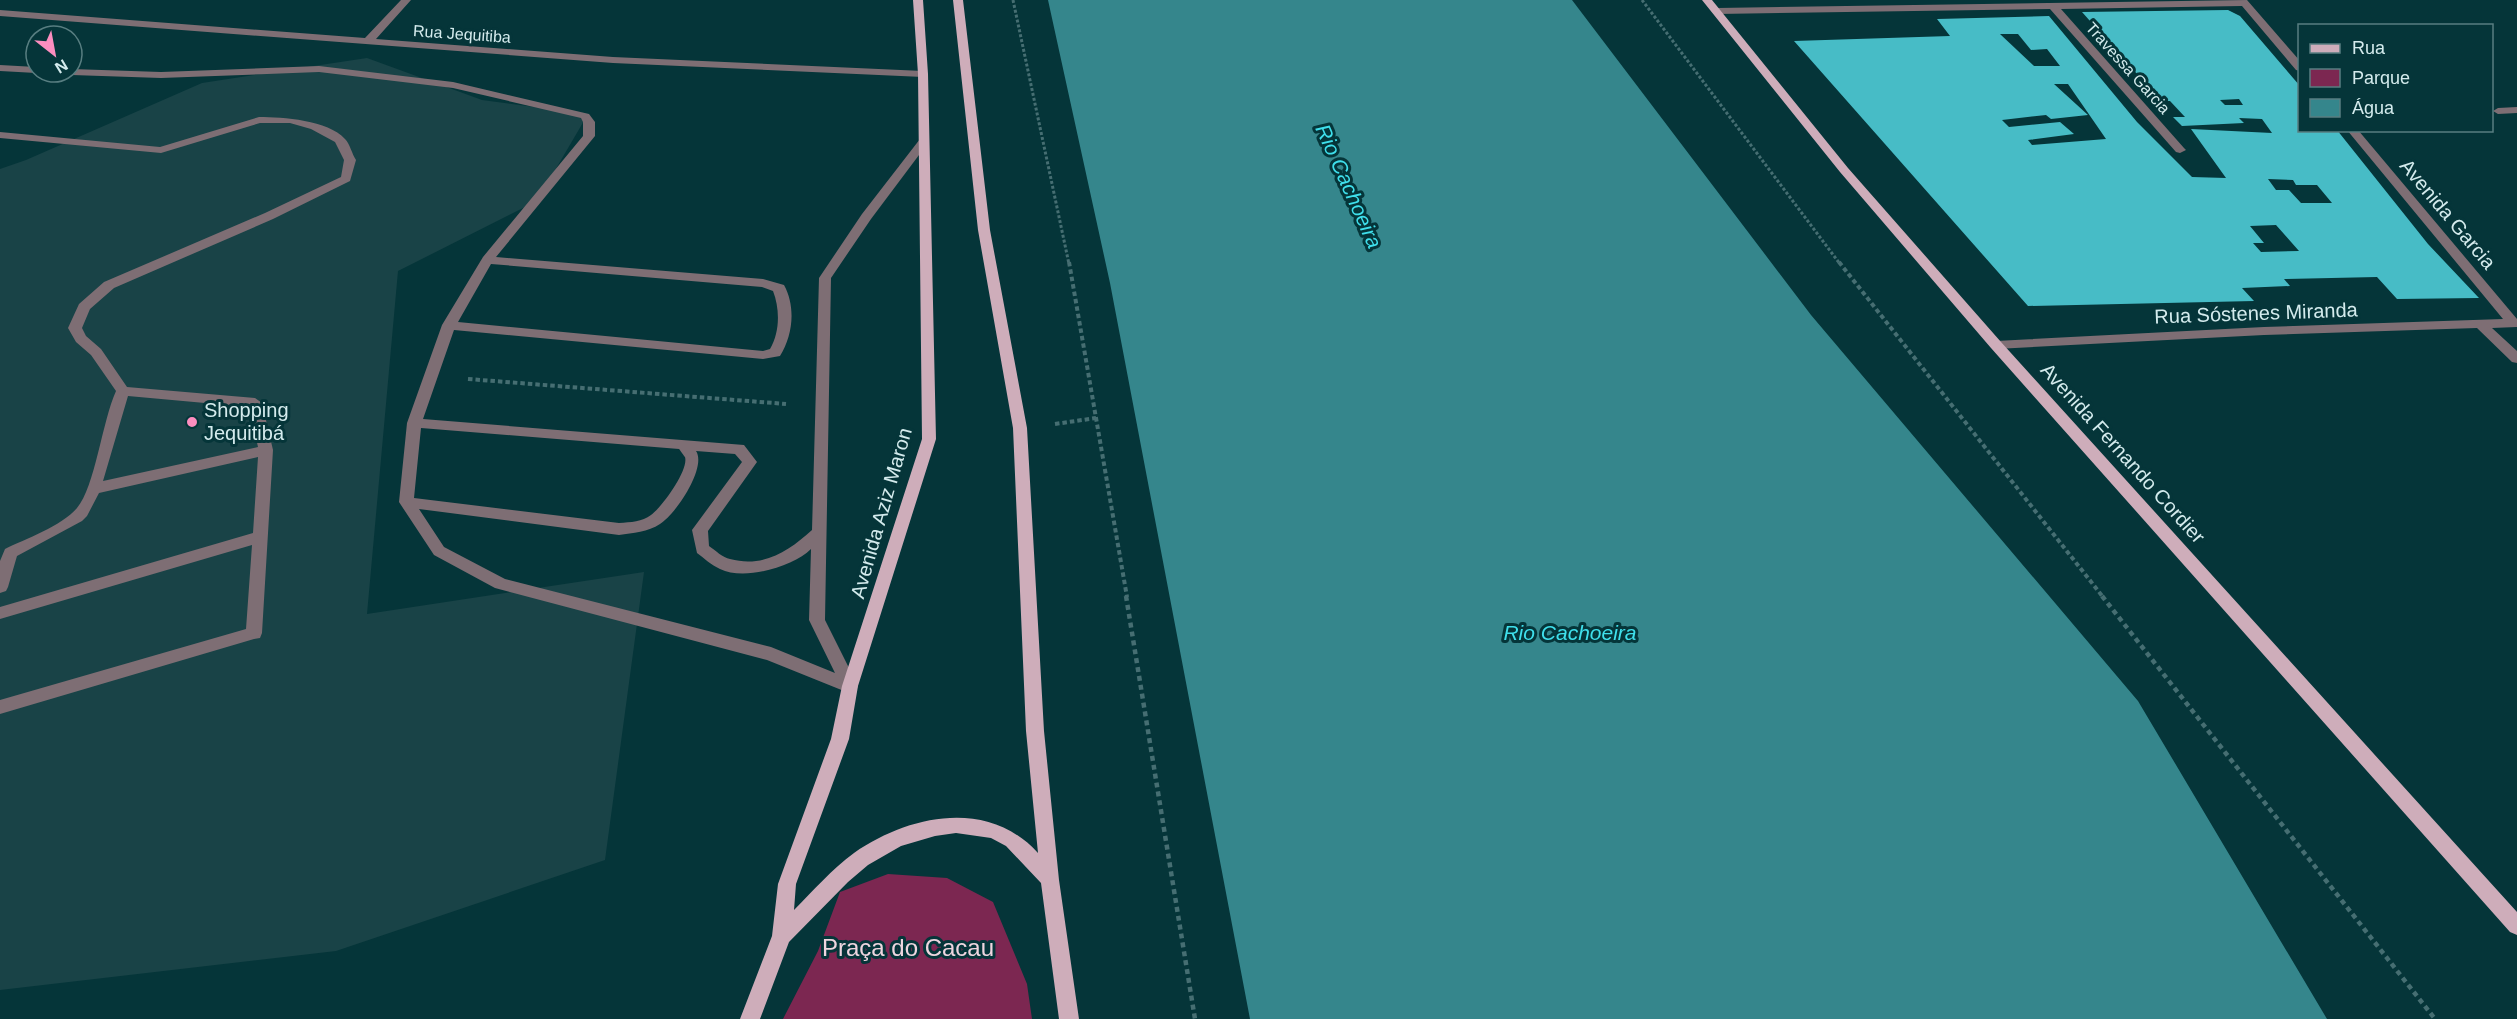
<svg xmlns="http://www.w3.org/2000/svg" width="2517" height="1019" viewBox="0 0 2517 1019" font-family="Arial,sans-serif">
	<rect width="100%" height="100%" fill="#053539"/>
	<path fill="#194347" d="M367 58 482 100 588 114 537 201 398 271 367 614 644 572 605 860 336 951 0 990V169L26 160 202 83Z"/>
	<path fill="#7c2751" d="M888 874 947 878 993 902 1027 984 1032 1019H783L818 951 840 892Z"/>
	<path fill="#35868c" d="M1048 0H1572L1811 315 2138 701 2327 1019H1250L1110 283Z"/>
	<path fill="#47bcc6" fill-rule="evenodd" d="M2228 10 2240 16 2300 86V130H2337L2428 244 2479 298 2397 299 2377 277 2284 279 2290 286 2242 288 2254 301 2028 306 1794 41 1950 36 1937 19 2049 16 2137 122 2192 177 2226 178 2191 129 2272 133 2262 119 2239 118 2244 123 2182 126 2173 117H2185L2170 101H2161L2082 12ZM2000 34H2018L2031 50 2047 49 2060 66H2034ZM2054 84H2068L2106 139 2032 145 2028 140 2074 134 2060 122 2009 127 2002 120 2046 115 2051 119 2088 115ZM2239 99 2243 105H2225L2220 100ZM2268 179 2293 180 2296 185H2317L2332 203H2301L2289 190H2276ZM2276 225 2299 251 2261 252 2253 243H2264L2250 226Z"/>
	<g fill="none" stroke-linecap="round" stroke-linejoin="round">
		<path stroke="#466e72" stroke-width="3" stroke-dasharray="3 2" stroke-linecap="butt" d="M1013 0 1069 264
			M1642 0 1840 264"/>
		<path stroke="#466e72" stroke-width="4" stroke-dasharray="4.5 3" stroke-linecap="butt" d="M1069 262 1127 597
			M1839 262 2103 597
			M468 379 786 404
			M1055 424 1096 418"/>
		<path stroke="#466e72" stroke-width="4.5" stroke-dasharray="5 4" stroke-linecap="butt" d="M1126 596 1195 1019
			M2102 596 2435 1019"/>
		<path fill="#7e6e74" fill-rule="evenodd" d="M401 0H411L376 39 613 57 923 71 928 74 923 77 613 63 0 16V10L365 38Z
			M2247 0 2300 61V71L2296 70 2242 6 2061 9 2184 148 2186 150 2180 153 2176 152 2050 9 1717 14 1712 11 1717 8Z
			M0 65 36 67V72H40L36 73 0 71Z
			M319 66 453 82 589 114 595 122V136L496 257 763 279 784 285C796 307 793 335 780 356L763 359 454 330 423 419 744 445 757 462 708 531 709 546C715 550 723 558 730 559 763 568 789 551 812 530L819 278 862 214 920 139H928V143L871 219 831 278 825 620 858 686 856 691 850 693 844 691 767 660 495 588 434 555 399 502 407 423 442 325 483 257 583 136V122L581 118 453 88 319 72 161 78 72 75 67 72H72V69L161 72ZM491 264 762 287 773 291C780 309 780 332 770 349L763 351 458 322ZM421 428 679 449C680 450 684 456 685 457 689 470 662 507 651 515 642 522 631 522 619 523L414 498ZM696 451 735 454 742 462 692 530 697 553C704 558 711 565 720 569 744 581 793 567 811 549L809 620 835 673 771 647 505 579 444 547 419 509 619 535C633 533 648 532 660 524 676 514 707 467 696 451Z
			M2517 107V113L2498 114 2493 111 2498 108Z
			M259 117C283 117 328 120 345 139 350 144 352 154 356 160L350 181 273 219 114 288 90 309 82 328 86 336 101 349 127 387 255 398 262 403 273 450 262 633 260 638 254 639 0 714V700L246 629 252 545 0 619V607L253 533 258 457 99 493 87 516 82 521 17 556 8 587 6 591 0 593V561L5 549C25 539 62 526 77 508 95 487 102 422 116 391L91 355 76 342 68 328 79 304 104 282 265 213 341 177 344 160 335 142 311 129 290 123H260L161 153 0 138V132L160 147ZM128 396 249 407 258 447 103 481Z
			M2347 130H2358L2517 319V327L2492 328 2517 351V363L2512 362 2477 328 2264 335 1996 349 1989 345 1996 341 2264 327 2503 319Z"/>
		<path fill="#ceadba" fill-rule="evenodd" d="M913 0H923L928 74 936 439 858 686 849 739 796 884 794 910C813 891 832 869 854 853 909 815 988 798 1038 853L1026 731 1013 428 978 230 953 0H963L990 230 1027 428 1044 731 1059 880 1079 1019H1059L1041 883 1006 846 991 838 956 833 935 836 901 846 868 865 848 882 789 942 760 1019H740L772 936 778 884 831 739 842 686 922 439 918 74Z
			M1702 0H1712L1848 168 2001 342 2517 912V935L2510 932 1991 348 1840 172Z"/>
	</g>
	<circle fill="#fd8ebf" stroke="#053539" stroke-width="2" cx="192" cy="422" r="6"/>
	<g text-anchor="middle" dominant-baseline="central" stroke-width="6" stroke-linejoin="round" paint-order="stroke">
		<g font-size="16" fill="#d4ebed" stroke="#053539">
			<text transform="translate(462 34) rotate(4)">Rua Jequitiba</text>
			<text transform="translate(2128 68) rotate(48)">Travessa Garcia</text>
		</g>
		<g font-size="20" fill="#d4ebed" stroke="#053539">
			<text transform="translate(2448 214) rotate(50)">Avenida Garcia</text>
			<text transform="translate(2256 313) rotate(-2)">Rua Sóstenes Miranda</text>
			<text transform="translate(2123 453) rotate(48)">Avenida Fernando Cordier</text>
			<text transform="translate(881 513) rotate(-74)">Avenida Aziz Maron</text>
		</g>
		<g font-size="20" fill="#d4ebed" stroke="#053539" text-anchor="start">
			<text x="204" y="410">Shopping<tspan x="204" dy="23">Jequitibá</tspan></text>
		</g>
		<g font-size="21" font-style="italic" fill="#3fdfeb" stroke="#053539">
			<text transform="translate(1349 186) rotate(66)">Rio Cachoeira</text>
			<text x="1570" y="632">Rio Cachoeira</text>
		</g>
		<g font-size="24" fill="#efd5df" stroke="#053539">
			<text x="908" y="947">Praça do Cacau</text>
		</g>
	</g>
	<rect x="2298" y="24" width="195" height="108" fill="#053539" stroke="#587e81" stroke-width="1.5"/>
	<rect x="2310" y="44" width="30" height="9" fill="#ceadba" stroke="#587e81" stroke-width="1.5"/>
	<text x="2352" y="54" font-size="18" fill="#d4ebed">Rua</text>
	<rect x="2310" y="69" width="30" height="18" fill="#7c2751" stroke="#587e81" stroke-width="1.5"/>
	<text x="2352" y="84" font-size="18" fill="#d4ebed">Parque</text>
	<rect x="2310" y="99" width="30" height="18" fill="#35868c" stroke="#587e81" stroke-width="1.5"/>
	<text x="2352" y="114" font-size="18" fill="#d4ebed">Água</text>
	<g transform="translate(54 54) rotate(149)"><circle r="28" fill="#053539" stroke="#587e81" stroke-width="1.5"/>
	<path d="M0-4.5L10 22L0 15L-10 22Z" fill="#fd8ebf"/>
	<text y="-9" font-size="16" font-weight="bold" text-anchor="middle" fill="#d4ebed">N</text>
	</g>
</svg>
